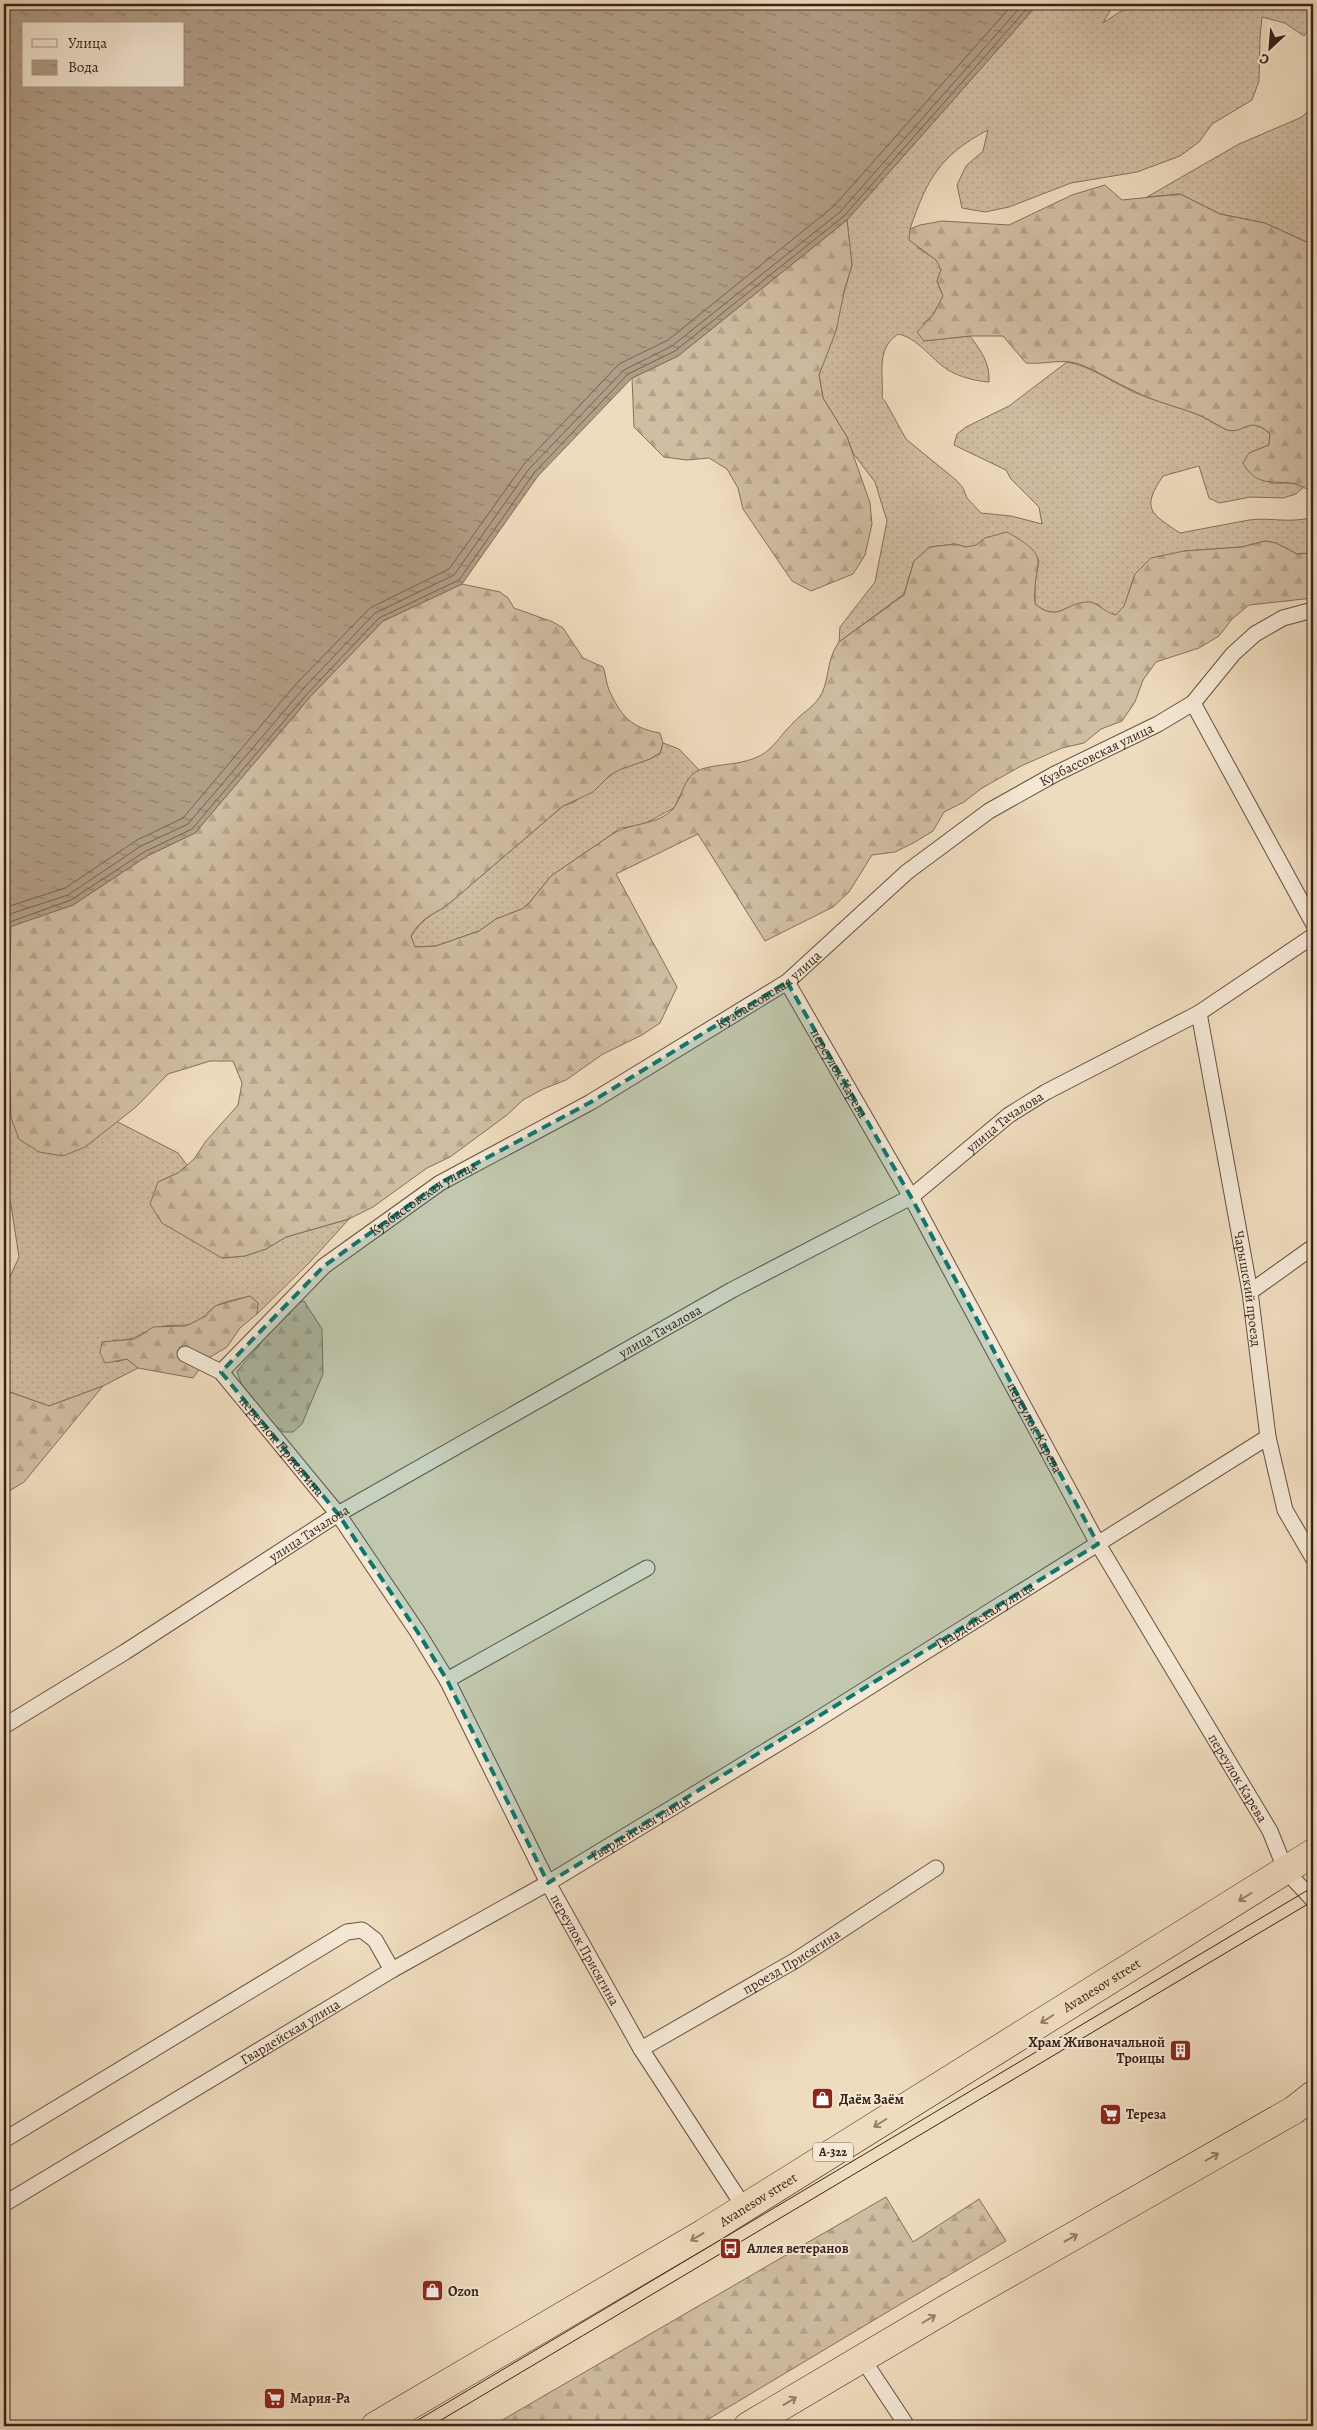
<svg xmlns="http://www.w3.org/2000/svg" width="1317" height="2430" viewBox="0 0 1317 2430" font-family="Alegreya,serif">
	<defs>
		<pattern id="grass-dots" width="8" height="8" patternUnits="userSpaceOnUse" patternTransform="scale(1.25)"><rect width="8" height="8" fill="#d0bda2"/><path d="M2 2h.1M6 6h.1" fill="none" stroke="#b3a28b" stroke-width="1.8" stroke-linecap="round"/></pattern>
		<pattern id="forest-firs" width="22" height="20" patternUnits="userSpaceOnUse" patternTransform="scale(1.25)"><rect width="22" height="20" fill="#d0bda2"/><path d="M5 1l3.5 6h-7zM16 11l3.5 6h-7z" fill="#b3a28b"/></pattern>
		<pattern id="water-ripples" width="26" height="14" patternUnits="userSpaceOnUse" patternTransform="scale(1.25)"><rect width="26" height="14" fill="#b19d86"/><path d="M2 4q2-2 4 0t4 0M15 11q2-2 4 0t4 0" fill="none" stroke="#91806d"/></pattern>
	</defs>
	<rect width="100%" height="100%" fill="#efdcbe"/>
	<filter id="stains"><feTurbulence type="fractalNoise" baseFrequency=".004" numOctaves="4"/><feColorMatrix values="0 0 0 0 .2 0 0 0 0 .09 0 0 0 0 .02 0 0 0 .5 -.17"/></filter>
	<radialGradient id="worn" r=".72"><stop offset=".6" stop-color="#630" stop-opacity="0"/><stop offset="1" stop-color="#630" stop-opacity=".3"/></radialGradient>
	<path fill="url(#grass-dots)" stroke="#84705e" d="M1038 4H1114L1103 23 1132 4H1313V24L1304 36 1285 23 1262 17 1260 37 1259 81 1252 100 1212 124 1199 142 1180 156 1137 172 1071 183 1009 207 985 212 962 208 957 185 966 166 983 151 988 130C940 155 927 179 910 229L918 248 937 260 941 270 937 281 943 296 933 315 924 323V341L970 336C981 351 990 363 989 382 975 381 960 377 948 370 930 358 918 338 898 334 875 350 884 374 882 398L885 401 906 439 956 480 963 488 967 498 981 513 1011 516 1042 524 1039 507 1011 479 1006 470 954 445 957 434 966 427 1009 406 1067 362C1091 366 1113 383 1136 393 1155 401 1175 406 1194 413 1205 417 1214 424 1225 429 1243 437 1248 413 1270 434L1269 445 1249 453 1270 483H1293L1304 487 1296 494 1283 498 1251 497 1219 503 1209 498 1199 466 1163 476C1141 509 1150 513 1180 533L1249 520C1272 517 1289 524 1313 517V553L1297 554 1276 543 1265 541 1242 547 1184 551 1135 574 1124 607 1116 615 1105 613 1098 604C1091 605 1083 604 1077 605 1058 610 1054 619 1035 604V583L1039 560 1007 533 985 538 977 545 966 547 955 544 930 547 914 561 904 594 839 642 840 627 875 582 887 521 875 482 853 453 847 437 823 398 819 375 852 265 847 220Z
		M1313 106V245L1265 223 1220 214 1180 194 1147 197 1239 144 1302 117Z
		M663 743 679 749 699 770 689 778 674 808 642 825 620 828 611 835 551 876 530 902 522 909 496 919 479 931 436 946 414 947 411 937C419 922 430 915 445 907L563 806 574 802 619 769 650 759 660 754Z
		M11 925 10 970 4 996V929Z
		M4 1063 10 1074 11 1119 85 1147 116 1121 178 1153 187 1165 178 1173 158 1182 222 1258 245 1256 266 1249 286 1237 349 1219 309 1263 257 1314 258 1303 250 1296C239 1299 225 1301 216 1306 208 1310 203 1319 195 1323 184 1327 175 1324 164 1326 142 1329 137 1343 113 1340L116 1362 127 1359 138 1368 103 1386 49 1406 4 1390V1344L7 1334 4 1327V1290L19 1257 11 1205 4 1195Z"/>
	<path fill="url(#forest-firs)" stroke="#84705e" d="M1105 185 1122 200 1180 194 1220 214 1265 223 1313 245V493C1307 489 1299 484 1291 483 1270 481 1256 486 1243 463L1249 453 1269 445 1270 434C1249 413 1243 437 1225 429 1215 424 1205 417 1194 413 1174 406 1153 401 1134 391 1116 383 1098 371 1079 364 1063 358 1043 365 1026 363L1003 336H970L924 341 917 332 933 315 943 296 937 281 941 270 936 260 909 240 910 229 920 225 942 221 1009 225 1072 195Z
		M847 220 852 265 845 288 836 331 819 375 823 398 847 437 870 503 872 524 865 555 853 574 811 591 792 581 743 509 738 488 727 469 709 458 687 460 664 457 634 427 632 378 678 356Z
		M1007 532C1055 559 1032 559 1035 604 1058 623 1065 603 1087 602 1097 601 1103 612 1116 615L1124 606 1135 574 1151 558 1184 551 1242 547 1265 541 1276 543 1297 554 1313 553V598L1249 605 1232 619 1219 636 1199 648 1156 662 1143 680 1135 702 1122 721 1101 729 1084 743 1062 748 1021 766 982 788 964 802 944 812 933 831 915 842 895 852 872 855 849 892 833 907 765 941 698 834 616 874 677 987 660 1023 642 1035 603 1054 566 1080 543 1089 523 1100 507 1115 450 1157 427 1168 373 1207 349 1219 286 1237 266 1249 245 1256 222 1258 162 1223 150 1204 158 1182 178 1173 194 1159 206 1141 238 1105 242 1083 233 1061H210L168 1074 136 1107 85 1147 63 1156 39 1152 19 1139 11 1118 10 1074 4 1063V996L10 970 11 925 73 905 147 856 195 833 310 697 383 621 462 584 500 592 508 598 514 608 553 622 563 628 583 658 603 667C606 675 606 683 609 690 621 716 631 728 660 733L663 743 660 753 650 759 619 770 609 776 593 792 563 806 445 907C430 915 419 921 411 936L415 947 436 946 479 931 496 919 522 909 530 902 551 876 611 835C630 822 657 826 673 809 683 797 682 780 697 771 709 765 729 765 742 762 773 755 774 741 794 722 801 714 812 708 819 698 830 683 825 661 839 642L904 595 914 561 930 547 955 544 966 547 976 545 985 538Z
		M250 1296 258 1303 257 1314 240 1328 227 1347 207 1359 193 1378 138 1368 127 1359 105 1363 100 1353 102 1342 135 1339 153 1327 186 1326 206 1316 215 1306Z
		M304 1301 322 1329 323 1374 302 1424 293 1432H283C263 1415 243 1396 237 1371L259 1346 269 1325 290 1314 294 1304Z
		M103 1386 24 1482 4 1494V1390L49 1406Z
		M886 2197 913 2242 979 2199 1006 2241 697 2426H492Z"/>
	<path fill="url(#water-ripples)" stroke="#816c5b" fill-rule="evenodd" d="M4 4H1038L847 220 678 356 632 378 538 476 462 584 383 621 310 697 195 833 147 856 73 905 4 929ZM24 24H184V86H24Z"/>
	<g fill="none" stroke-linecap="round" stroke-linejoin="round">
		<path stroke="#756050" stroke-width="1" d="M4 908 65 888 137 840 183 818 296 684 370 608 449 569 524 464 619 364 668 340 834 206 1013 4
			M4 916 68 895 141 846 188 824 302 690 375 613 454 575 529 469 624 370 672 346 840 212 1023 4
			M4 924 71 900 144 852 192 829 307 694 379 618 459 580 534 473 628 374 675 351 844 216 1031 4"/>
		<defs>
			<g id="street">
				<path d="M1193 703 1313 923"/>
				<path id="s1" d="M787 982 911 1197 1098 1544 1270 1831 1286 1871 1313 1900"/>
				<path id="s2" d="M1199 1013 1250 1292 1268 1437 1285 1510 1313 1558"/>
				<path d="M1250 1292 1313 1247"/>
				<path id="s3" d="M185 1354 221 1372 338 1514 417 1631 447 1680 548 1883 641 2049 744 2207"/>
				<path id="s4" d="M221 1372 324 1266 440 1183 591 1102 787 982 907 872 989 811 1055 774 1158 724 1193 703 1233 654 1255 634 1283 618 1313 610"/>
				<path d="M447 1680 647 1568"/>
				<path id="s5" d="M4 1726 125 1652 338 1514 732 1290 911 1197 1009 1115 1046 1092 1199 1013 1313 936"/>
				<path id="s6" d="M641 2049 796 1960 936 1868"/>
				<path d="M4 2140 347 1932 362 1930 375 1940 392 1970"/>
				<path id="s7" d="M4 2204 392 1970 548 1883 807 1726 1268 1437"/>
				<path d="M862 2358 907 2426"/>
			</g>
			<g id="highway">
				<path id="s8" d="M375 2426 704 2233 1313 1853"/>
				<path d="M748 2426 951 2306 1294 2110 1313 2095"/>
			</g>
		</defs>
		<use href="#street" stroke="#665143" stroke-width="17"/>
		<use href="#highway" stroke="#39231a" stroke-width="29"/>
		<use href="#street" stroke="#f5e8d5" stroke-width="15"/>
		<use href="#highway" stroke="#efdcbe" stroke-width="28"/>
		<path stroke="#39231a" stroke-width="1" d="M408 2426 1313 1887
			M431 2426 1313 1901"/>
	</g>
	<defs><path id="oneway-shaft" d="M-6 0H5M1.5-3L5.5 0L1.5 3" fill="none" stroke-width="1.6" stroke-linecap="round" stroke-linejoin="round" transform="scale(1.25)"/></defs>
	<g stroke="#94806c">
		<use href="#oneway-shaft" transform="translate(1245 1897) rotate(148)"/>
		<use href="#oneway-shaft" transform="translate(1047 2019) rotate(148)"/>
		<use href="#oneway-shaft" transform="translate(880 2123) rotate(148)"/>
		<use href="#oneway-shaft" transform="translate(1212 2157) rotate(-30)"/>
		<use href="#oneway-shaft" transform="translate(697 2237) rotate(149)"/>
		<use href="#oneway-shaft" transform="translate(1071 2238) rotate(-29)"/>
		<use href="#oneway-shaft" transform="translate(929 2319) rotate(-30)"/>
		<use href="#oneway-shaft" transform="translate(790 2401) rotate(-31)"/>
	</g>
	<path fill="#0f766e" fill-opacity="0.2" stroke="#0f766e" stroke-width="4" stroke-dasharray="10 6" stroke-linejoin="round" d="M787 982 911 1197 1098 1544 548 1883 447 1680 417 1631 338 1514 221 1372 324 1266 440 1183 591 1102Z"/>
	<defs>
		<symbol id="building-square" viewBox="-11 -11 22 22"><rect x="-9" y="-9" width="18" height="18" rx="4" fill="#8f2418" stroke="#f5e8d5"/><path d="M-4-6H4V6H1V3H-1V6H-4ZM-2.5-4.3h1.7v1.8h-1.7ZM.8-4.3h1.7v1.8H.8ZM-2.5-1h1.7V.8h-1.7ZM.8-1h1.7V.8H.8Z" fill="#fff"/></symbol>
		<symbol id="shop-square" viewBox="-11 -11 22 22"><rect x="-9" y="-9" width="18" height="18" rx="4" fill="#8f2418" stroke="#f5e8d5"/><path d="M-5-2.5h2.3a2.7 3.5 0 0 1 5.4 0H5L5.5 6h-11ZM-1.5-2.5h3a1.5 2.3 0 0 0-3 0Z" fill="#fff"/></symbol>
		<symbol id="supermarket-square" viewBox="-11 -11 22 22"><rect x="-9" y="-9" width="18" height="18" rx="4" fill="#8f2418" stroke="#f5e8d5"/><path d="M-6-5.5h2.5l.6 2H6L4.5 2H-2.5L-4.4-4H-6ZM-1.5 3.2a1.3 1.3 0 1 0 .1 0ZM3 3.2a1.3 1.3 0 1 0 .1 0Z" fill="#fff"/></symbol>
		<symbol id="bus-square" viewBox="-11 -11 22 22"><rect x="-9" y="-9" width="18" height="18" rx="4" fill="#8f2418" stroke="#f5e8d5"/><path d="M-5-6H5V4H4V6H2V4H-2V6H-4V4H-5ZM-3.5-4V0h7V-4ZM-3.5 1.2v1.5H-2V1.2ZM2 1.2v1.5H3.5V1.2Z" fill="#fff"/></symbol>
	</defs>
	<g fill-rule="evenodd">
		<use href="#building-square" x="1168" y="2038" width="25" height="25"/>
		<use href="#shop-square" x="810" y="2086" width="25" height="25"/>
		<use href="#supermarket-square" x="1098" y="2102" width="25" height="25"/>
		<use href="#bus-square" x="718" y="2236" width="25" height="25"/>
		<use href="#shop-square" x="420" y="2278" width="25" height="25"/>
		<use href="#supermarket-square" x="262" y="2386" width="25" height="25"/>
	</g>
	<g text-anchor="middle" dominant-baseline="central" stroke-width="4" stroke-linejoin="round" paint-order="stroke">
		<rect fill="#f5e8d5" stroke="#715e52" stroke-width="1" x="813" y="2142.5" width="40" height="19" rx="4"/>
		<g font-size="12" font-weight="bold" fill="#39231a">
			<text x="833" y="2152">А-322</text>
		</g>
		<g font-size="14" fill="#39231a" stroke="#f5e8d5">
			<text stroke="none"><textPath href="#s4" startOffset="1078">Кузбассовская улица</textPath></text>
			<text stroke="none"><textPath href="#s4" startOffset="672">Кузбассовская улица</textPath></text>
			<text stroke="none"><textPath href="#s1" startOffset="105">переулок Карева</textPath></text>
			<text stroke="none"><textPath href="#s5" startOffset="1171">улица Тачалова</textPath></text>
			<text stroke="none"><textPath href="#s4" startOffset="268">Кузбассовская улица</textPath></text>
			<text stroke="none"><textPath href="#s2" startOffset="280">Чарышский проезд</textPath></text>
			<text stroke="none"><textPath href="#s5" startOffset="766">улица Тачалова</textPath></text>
			<text stroke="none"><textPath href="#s1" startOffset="510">переулок Карева</textPath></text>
			<text stroke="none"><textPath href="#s3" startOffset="136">переулок Присягина</textPath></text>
			<text stroke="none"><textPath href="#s5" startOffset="361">улица Тачалова</textPath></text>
			<text stroke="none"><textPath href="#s7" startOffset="1144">Гвардейская улица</textPath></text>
			<text stroke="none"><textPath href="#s1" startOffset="915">переулок Карева</textPath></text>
			<text stroke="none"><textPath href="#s7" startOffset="739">Гвардейская улица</textPath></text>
			<text stroke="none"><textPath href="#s3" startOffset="726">переулок Присягина</textPath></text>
			<text stroke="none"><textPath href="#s6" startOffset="174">проезд Присягина</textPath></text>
			<text stroke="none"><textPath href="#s8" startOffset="850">Avanesov street</textPath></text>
			<text stroke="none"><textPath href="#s7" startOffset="334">Гвардейская улица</textPath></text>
			<text stroke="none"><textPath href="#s8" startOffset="445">Avanesov street</textPath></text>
		</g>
		<g font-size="14" font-weight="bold" fill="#39231a" stroke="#f5e8d5" text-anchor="start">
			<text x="1165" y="2042" text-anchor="end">Храм Живоначальной<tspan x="1165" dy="16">Троицы</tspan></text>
			<text x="839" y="2099">Даём Заём</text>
			<text x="1126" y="2114">Тереза</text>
			<text x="747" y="2248">Аллея ветеранов</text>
			<text x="448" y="2291">Ozon</text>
			<text x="290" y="2398">Мария-Ра</text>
		</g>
	</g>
	<rect width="1317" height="2430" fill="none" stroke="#efdcbe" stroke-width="20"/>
	<rect x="5" y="5" width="1307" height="2420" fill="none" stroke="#39231a" stroke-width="2.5"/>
	<rect x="10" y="10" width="1297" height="2410" fill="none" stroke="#39231a"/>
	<rect x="22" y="22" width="162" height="65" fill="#f5e8d5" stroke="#aa998a"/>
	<rect x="32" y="39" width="25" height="8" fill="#f5e8d5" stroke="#aa998a"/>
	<text x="68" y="48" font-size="15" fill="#39231a">Улица</text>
	<rect x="32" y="60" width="25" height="15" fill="url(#water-ripples)" stroke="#aa998a"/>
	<text x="68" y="72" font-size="15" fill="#39231a">Вода</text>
	<g transform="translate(1270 48) rotate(206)" stroke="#f5e8d5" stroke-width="4" paint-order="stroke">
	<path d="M0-4L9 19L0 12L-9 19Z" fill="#39231a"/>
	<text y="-8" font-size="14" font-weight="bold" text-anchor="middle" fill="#39231a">С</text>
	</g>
	<rect width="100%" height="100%" filter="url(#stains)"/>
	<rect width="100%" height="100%" fill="url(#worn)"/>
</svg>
